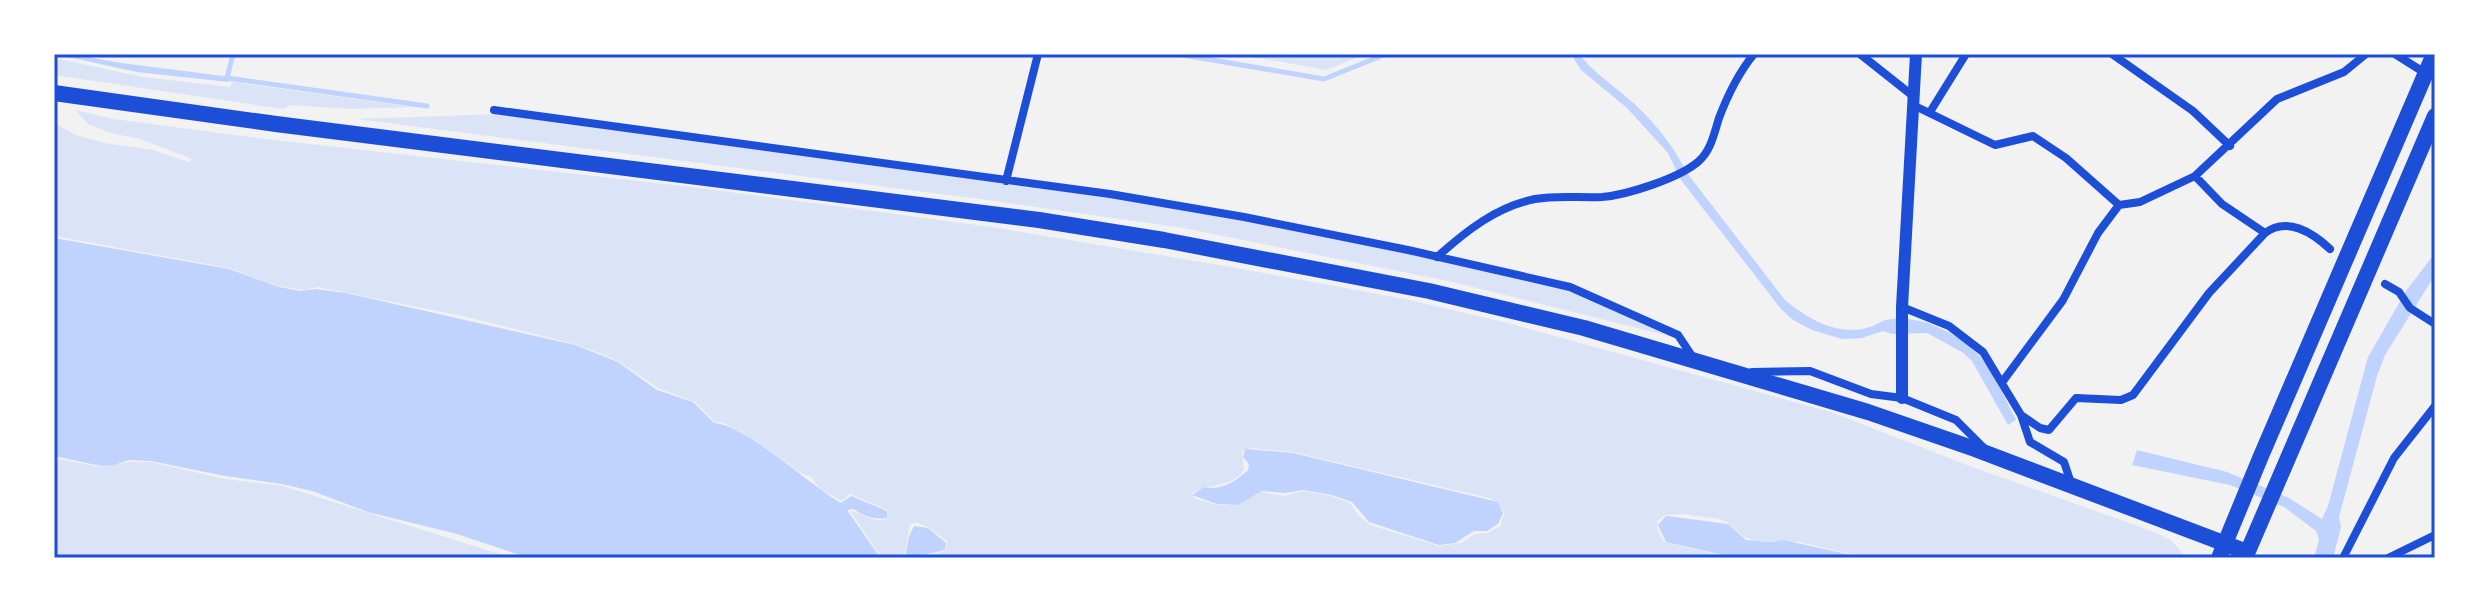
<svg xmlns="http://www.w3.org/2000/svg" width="2489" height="612" viewBox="0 0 2489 612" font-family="'PT Sans',sans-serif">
	<rect width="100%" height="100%" fill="#f2f2f2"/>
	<path fill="#dbe4f7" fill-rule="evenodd" d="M1236 54H1366L1326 70Z
		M54 58 143 77 230 87 233 82 413 107 351 109 290 105 283 109 54 75Z
		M75 110 114 119 257 138 692 187 992 227 1220 265 1405 299 1508 323 1831 412 1967 465 2157 533 2172 541 2187 558H1869L1799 542 1757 541 1744 537 1727 522 1719 519 1683 514 1666 515 1658 520 1657 530 1664 542 1733 558H929L925 556 946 551 947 541 928 527 918 523 910 524 904 557 880 555 850 511C864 513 869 523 887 519L888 510 850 494 842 501 821 490 811 477 799 472 755 440 724 423 715 422 695 402 658 388 620 362 599 353 574 344 467 317 318 287 304 290 278 286 229 268 54 236V123L76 135 104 143 153 150 189 162 192 159 137 138 114 134 88 124ZM1251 448 1293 452 1489 498 1498 502 1504 513 1500 526 1488 533 1474 534 1462 543 1439 546 1370 525 1359 516 1350 503 1331 496 1303 491 1284 496 1261 492C1231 508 1227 509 1194 498L1192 493C1209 483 1231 488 1244 470L1242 451Z
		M497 114 1113 198 1273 225 1566 288 1677 338 1453 282 1183 228 980 199 357 119Z
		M54 458 101 467 130 462H151L225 479 283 486 512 558H54Z"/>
	<path fill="#bfd3fe" d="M54 54H71L121 63 231 77 228 82 137 72Z
		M1571 54H1579C1592 71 1609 82 1625 96 1651 117 1672 143 1687 173L1785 300C1808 319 1838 337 1870 327 1875 326 1881 321 1886 320 1901 317 1922 320 1935 326 1985 347 1994 376 2016 420L2008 425 1972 361 1962 352 1927 333 1892 334 1883 331 1862 338 1842 339 1812 330 1793 320 1781 309 1681 180 1668 153 1627 108 1581 70Z
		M54 238 229 269 279 287 301 291 315 289 346 293 575 345 618 362 657 390 693 402 714 423C747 425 809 485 841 503L851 496 887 511V518C873 520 865 516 853 509L847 510 879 556 885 558H529L457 534 368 512 312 491 282 484 225 476 151 461 129 460 114 465 101 466 54 456Z
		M2435 253V275L2385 355 2377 376 2339 517 2341 527 2333 558H2314L2319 539 2316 531 2284 507 2230 485 2132 465 2137 450 2227 472 2289 498 2322 519 2328 506 2368 357 2406 291Z
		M1245 449 1293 453 1498 502 1503 513 1498 524 1487 531H1474L1455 543 1439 545 1369 522 1352 502 1332 495 1303 490 1285 493 1262 491 1238 505 1217 504 1192 495 1204 487C1222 491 1236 481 1248 470L1249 464 1243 457Z
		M1666 516 1728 524 1746 540 1771 542 1783 540 1865 558H1737L1666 542 1658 525Z
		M914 526 928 528 946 543 945 550 923 555 927 558H905L909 536Z"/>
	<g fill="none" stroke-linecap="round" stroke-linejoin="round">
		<path stroke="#bfd3fe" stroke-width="5" d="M1177 54 1324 79 1386 54
			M227 78 427 106
			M227 78 233 54"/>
		<path stroke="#1d4ed8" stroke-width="8" d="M1860 54 1913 96
			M2112 54 2193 111 2230 146
			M2395 54 2425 73
			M1913 105 1995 145 2033 136 2066 158 2119 205 2140 202 2195 176 2277 99 2344 72 2366 54
			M494 110 1110 194 1244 217 1408 250 1570 287 1678 335 1694 359
			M1930 112 1966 54
			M2195 176 2222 204 2265 233C2287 216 2313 233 2330 249
			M1006 181 1038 54
			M1437 257C1466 231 1496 207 1535 199 1557 195 1580 198 1602 197 1627 195 1680 178 1699 161 1711 150 1714 134 1719 118 1727 97 1740 71 1754 54
			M2385 284 2399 292 2410 308 2435 324
			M1902 307 1949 326 1983 352 2021 415 2030 442 2064 462 2072 486
			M1752 372 1810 371 1871 394 1902 398 1956 420 1983 447
			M2003 381 2063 300 2098 233 2119 205
			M2021 415 2040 428 2049 430 2076 398 2121 400 2133 395 2209 293 2265 233
			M2343 558 2394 458 2435 406
			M2388 558 2435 535"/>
		<path stroke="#1d4ed8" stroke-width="12" d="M1902 398V307L1916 54"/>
		<path stroke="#1d4ed8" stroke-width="16" d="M54 93 276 124 1039 220 1164 240 1429 291 1584 328 1868 412 1975 449 2247 552
			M2219 558 2261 456 2434 54
			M2245 558 2435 116"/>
	</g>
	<rect width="2489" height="612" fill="none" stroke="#ffffff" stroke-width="112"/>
	<rect x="56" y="56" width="2377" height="500" fill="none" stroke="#1d4ed8" stroke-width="3"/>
</svg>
